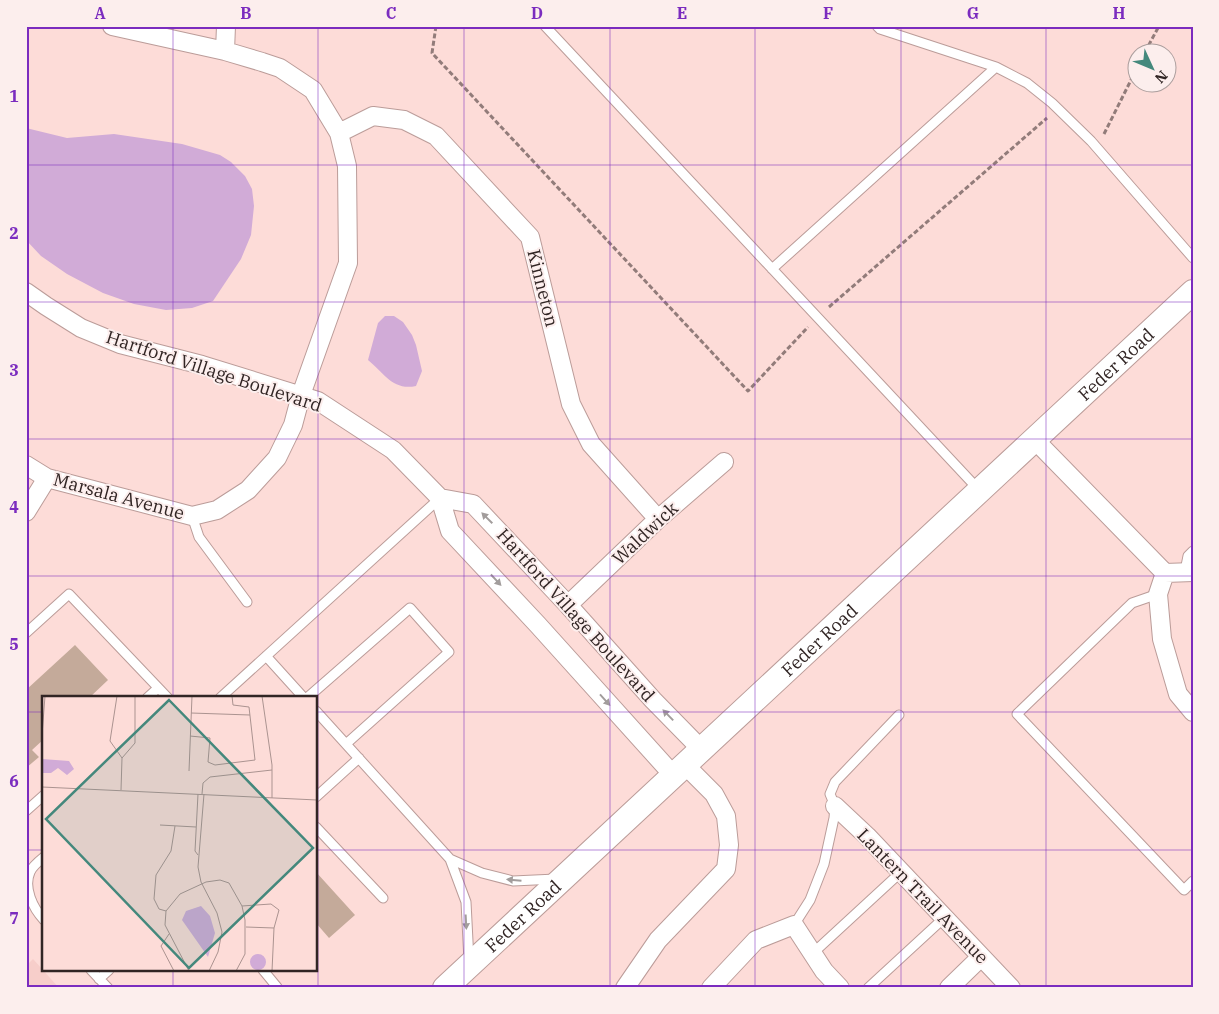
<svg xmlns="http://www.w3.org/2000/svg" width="1219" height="1014" viewBox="0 0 1219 1014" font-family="'IBM Plex Serif',serif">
	<rect width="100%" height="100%" fill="#fddcd8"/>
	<path fill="#f7ceca" d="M33 959 59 988H26V966Z"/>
	<path fill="#d1abd7" d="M26 128 67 138 114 134 182 144 220 155 231 162 245 176 252 189 254 206 251 235 241 259 213 301 192 308 166 310 134 304 103 293 67 274 41 256 26 240Z
		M385 316H394L403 322 412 335 416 345 422 371 416 386C393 391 384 373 368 360L378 323Z"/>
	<path fill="#c4aa9a" d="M75 645 108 680 89 698H44V739L32 750 39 757 26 768V690Z
		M316 872 355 915 329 938 316 923Z"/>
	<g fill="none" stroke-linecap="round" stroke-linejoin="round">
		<defs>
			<path id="lane" d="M545 26 978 489
				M877 26 880 29 996 67 1027 83 1052 103 1091 141 1193 258
				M772 269 996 67
				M192 516 199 537 247 602
				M1185 571 1188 556 1193 551
				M1158 594 1132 603 1017 714 1184 890 1193 881
				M26 633 69 594 168 698
				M266 656 304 698
				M147 698 158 688
				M220 698 440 498
				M307 698 410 608 449 652 346 744
				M316 711 450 859 466 902 469 961
				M316 797 359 758
				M26 811 44 795
				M316 827 383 898
				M44 857C39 861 32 867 30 872 23 888 33 908 44 920
				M450 859 482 873 513 881 556 879
				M794 925 810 900 824 864 834 818 835 806 830 794 835 782 899 715
				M812 954 901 872
				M91 970 108 988
				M263 970 277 987
				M99 979 109 970
				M868 988 944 918"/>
			<path id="street" d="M225 51 226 26
				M339 133 373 116 404 120 436 136 530 237 571 404 591 444 658 519
				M26 292 46 306 81 328 120 344 202 365 318 401 393 450 440 498 450 531 538 625 674 776
				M1034 439 1165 573 1158 594 1162 639 1178 694 1193 712
				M26 465 47 478 192 516 217 510 248 490 277 458 293 425 301 395 348 263 347 166 339 133 313 90 280 68 262 62 225 51 112 26
				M440 498 473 504 568 605 653 700 702 750
				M26 512 47 478
				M1165 573 1193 572
				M568 605 658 519 724 462
				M835 806 867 836 1011 988
				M625 988 658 940 726 869 729 845 726 816 714 794 685 765
				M711 988 756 940 794 925 824 971 840 988
				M949 988 981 957"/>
			<g id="secondary">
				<path id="s1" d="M445 988 1193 292"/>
			</g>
		</defs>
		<use href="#lane" stroke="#bb9c99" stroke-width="11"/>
		<use href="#street" stroke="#bb9c99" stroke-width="20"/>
		<use href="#secondary" stroke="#bb9c99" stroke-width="26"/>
		<path stroke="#927c7a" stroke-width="3" stroke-dasharray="5 2.5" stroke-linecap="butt" d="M436 26 432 53 748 391 808 327
			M1145 52 1159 26
			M1104 134 1136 70
			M829 307 1047 118"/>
		<use href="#lane" stroke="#fff" stroke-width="9"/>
		<use href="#street" stroke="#fff" stroke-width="18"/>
		<use href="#secondary" stroke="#fff" stroke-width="24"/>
	</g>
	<defs><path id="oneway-solid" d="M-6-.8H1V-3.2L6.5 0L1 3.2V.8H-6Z" transform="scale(1.25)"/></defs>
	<g fill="#a29d9c">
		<use href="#oneway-solid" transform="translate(487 518) rotate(-135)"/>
		<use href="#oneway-solid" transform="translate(496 580) rotate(47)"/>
		<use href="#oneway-solid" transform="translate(605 700) rotate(48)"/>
		<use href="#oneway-solid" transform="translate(668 715) rotate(-134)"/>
		<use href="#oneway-solid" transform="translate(514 880) rotate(-175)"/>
		<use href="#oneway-solid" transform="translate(466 922) rotate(87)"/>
	</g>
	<path fill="none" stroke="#7b2cbf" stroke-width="1" stroke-opacity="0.55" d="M173 26V698M318 26V988M464 26V988M610 26V988M755 26V988M901 26V988M1046 26V988M26 165H1193M26 302H1193M26 439H1193M26 576H1193M26 712H44M316 712H1193M26 850H44M316 850H1193M173 970V988"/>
	<g text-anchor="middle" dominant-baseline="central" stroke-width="4" stroke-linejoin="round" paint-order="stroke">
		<g font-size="18" fill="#312524" stroke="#fceeed">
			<text transform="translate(543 288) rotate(76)">Kinneton</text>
			<text stroke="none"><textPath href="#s1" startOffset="916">Feder Road</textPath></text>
			<text transform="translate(214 371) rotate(18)">Hartford Village Boulevard</text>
			<text transform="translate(119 496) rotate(15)">Marsala Avenue</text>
			<text transform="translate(645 533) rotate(-43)">Waldwick</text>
			<text transform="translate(576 615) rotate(48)">Hartford Village Boulevard</text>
			<text stroke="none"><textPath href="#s1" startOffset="511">Feder Road</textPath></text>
			<text transform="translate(923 896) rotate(46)">Lantern Trail Avenue</text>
			<text stroke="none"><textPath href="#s1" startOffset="106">Feder Road</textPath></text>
		</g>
	</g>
	<g transform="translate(42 696)">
		<rect width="275" height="275" fill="#fddcd8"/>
		<path d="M0 63 27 65 32 73 25 79 16 72 9 77H0ZM159 210 168 220 173 237 166 261 140 224 144 215ZM208 266a8 8 0 1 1 16 0a8 8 0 1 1-16 0Z" fill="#d1abd7"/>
		<path fill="none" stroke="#ab9390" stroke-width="1" d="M75 0 68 45 80 62M220 0 230 69V102M149 17 208 19M0 39 3 0M148 40 168 42 166 66 173 69 213 64 207 11 191 9 190 0M147 75 150 0M0 91 275 104M79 94 80 62 93 47V0M156 98 153 155 156 159M160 98 161 87 168 81 230 74M162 98 156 171 159 186 175 217 180 236 176 256 167 275M118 129 154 131M200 210 229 208 237 214 232 232 230 275M124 215 117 213 112 203 114 179 129 155 133 130M204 231 232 232M127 238 119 250 132 275M147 275 123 229 124 215 138 198 164 186 178 184 187 187 200 210 203 224V258L194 275"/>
		<path fill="#44887c" fill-opacity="0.15" stroke="#44887c" stroke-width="2.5" d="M127 4 271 152 147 272 4 123Z"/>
		<rect width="275" height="275" fill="none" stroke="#312524" stroke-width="2.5"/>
	</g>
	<rect width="1219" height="1014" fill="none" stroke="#fceeed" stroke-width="55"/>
	<g transform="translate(1152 68) rotate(134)"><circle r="24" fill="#fceeed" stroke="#ab9e9d"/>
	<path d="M0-4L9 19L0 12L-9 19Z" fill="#44887c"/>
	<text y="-8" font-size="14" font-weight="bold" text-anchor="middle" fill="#312524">N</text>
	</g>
	<rect x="28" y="28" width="1164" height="958" fill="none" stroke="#7b2cbf" stroke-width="2"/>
	<g font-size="16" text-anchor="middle" font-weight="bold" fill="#7b2cbf">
		<text x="100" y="19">A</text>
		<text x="246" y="19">B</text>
		<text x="391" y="19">C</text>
		<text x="537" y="19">D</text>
		<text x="682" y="19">E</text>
		<text x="828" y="19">F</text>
		<text x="973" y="19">G</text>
		<text x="1119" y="19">H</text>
		<text x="14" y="102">1</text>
		<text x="14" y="239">2</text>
		<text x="14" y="376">3</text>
		<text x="14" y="513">4</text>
		<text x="14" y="650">5</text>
		<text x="14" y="787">6</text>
		<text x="14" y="924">7</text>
	</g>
</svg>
